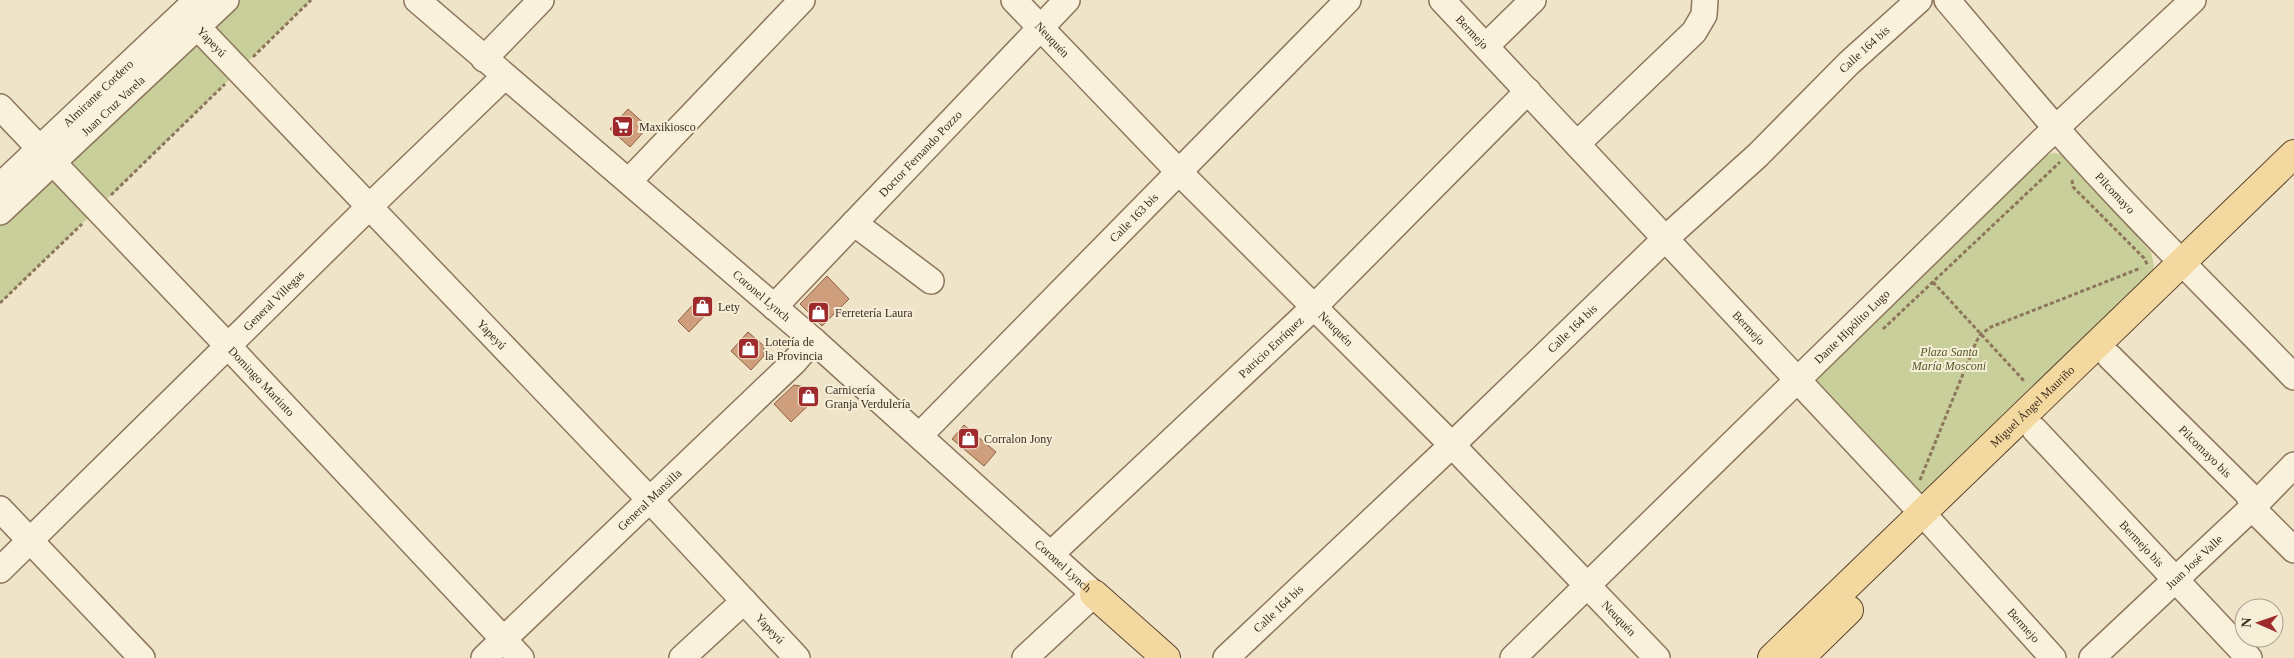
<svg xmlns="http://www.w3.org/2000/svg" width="2294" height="658" viewBox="0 0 2294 658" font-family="Georgia,serif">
	<rect width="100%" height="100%" fill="#f0e4c8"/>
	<path fill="#c9cf9b" d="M236 0H311L246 63 211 23Z
		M193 41 229 80 107 199 66 159Z
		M2053 153 2062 154 2151 252 2154 266 2151 279 1929 491 1915 492 1814 390 1813 376 2045 156Z
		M51 175 89 217 0 303V222Z"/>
	<path fill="#cf9f7d" stroke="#8d5f41" d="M628 109 648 127 630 147 610 129Z
		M827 276 849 299 822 326 800 304Z
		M700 297 712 308 689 332 678 321Z
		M748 332 764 346V356L751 370 731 351Z
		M794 385 805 387 816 398 791 422 774 404Z
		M964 425 996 452 984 466 952 439Z"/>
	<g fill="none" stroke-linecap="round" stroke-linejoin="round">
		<defs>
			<g id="minor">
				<path id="s1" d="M417 0 813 340 1094 594 1025 658"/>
				<path id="s2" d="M1014 0 1179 172 1452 445 1657 658"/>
				<path id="s3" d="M1442 0 1935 527 2053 658"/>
				<path id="s4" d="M1947 0C1983 42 2019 86 2055 127 2131 214 2214 294 2294 377"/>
				<path id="s5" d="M184 13 650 500 797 658"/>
				<path d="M1486 46 1533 0"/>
				<path d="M484 59 541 0"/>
				<path id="s6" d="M0 107 228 346 521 658"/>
				<path d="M1577 144 1694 32 1704 15 1705 0"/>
				<path d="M629 181 802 0"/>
				<path id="s7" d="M0 186 197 0"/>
				<path id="s8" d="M0 212 226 0"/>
				<path d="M854 223 931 281"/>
				<path id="s9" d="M774 307 1067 0"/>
				<path id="s10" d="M2110 357 2247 493 2260 516 2294 550"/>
				<path id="s11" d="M2035 430 2249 658"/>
				<path id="s12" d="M920 435 1348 0"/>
				<path d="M0 509 142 658"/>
				<path id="s13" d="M1051 554 1314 307 1528 91"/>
				<path id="s14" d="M0 570 369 207 505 76"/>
				<path id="s15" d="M484 658 794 362 813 340"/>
				<path d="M682 658 744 601"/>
				<path id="s16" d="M1226 658 1452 445 1665 239 1758 155 1849 63 1919 0"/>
				<path id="s17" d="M1513 658 2041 142 2193 0"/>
				<path id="s18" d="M2092 658 2255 505 2294 465"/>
			</g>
			<g id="major">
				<path d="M1094 594 1166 658"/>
				<path id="s19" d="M1772 658 2294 154"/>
				<path d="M1800 658 1849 610"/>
			</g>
		</defs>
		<use href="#minor" stroke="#8d765c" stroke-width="28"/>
		<use href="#major" stroke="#5b4430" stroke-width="30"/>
		<path stroke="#8d765c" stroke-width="3" stroke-dasharray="4 2.5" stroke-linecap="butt" d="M253 57 311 0
			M2072 180 2073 187 2144 258 2148 266
			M111 195 225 84
			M1933 282 2025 382
			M0 303 82 224
			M1883 329 2060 162
			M1920 480 1976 342 1981 334 1991 327 2141 268"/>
		<use href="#minor" stroke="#faf1dc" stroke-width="25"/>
		<use href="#major" stroke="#f3d9a0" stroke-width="28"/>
	</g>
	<defs>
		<symbol id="supermarket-square" viewBox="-11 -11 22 22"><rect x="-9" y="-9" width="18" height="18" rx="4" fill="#9e2a2b" stroke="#f7eed8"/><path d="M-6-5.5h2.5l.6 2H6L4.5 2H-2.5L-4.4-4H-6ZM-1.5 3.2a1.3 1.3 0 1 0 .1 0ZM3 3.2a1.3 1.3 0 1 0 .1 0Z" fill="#fff"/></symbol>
		<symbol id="shop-square" viewBox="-11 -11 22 22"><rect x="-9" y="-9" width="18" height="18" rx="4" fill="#9e2a2b" stroke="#f7eed8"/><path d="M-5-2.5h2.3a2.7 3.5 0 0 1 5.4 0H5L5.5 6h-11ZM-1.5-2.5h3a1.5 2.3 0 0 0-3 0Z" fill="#fff"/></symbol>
	</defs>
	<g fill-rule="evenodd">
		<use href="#supermarket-square" x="610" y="114" width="25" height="25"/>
		<use href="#shop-square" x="690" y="294" width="25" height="25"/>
		<use href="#shop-square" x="806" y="300" width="25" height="25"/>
		<use href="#shop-square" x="736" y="336" width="25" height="25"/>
		<use href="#shop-square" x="796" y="384" width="25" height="25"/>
		<use href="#shop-square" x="956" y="426" width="25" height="25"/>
	</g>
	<g text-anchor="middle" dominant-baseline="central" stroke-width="4" stroke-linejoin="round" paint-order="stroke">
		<g font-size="12" fill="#3d2e20" stroke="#f7eed8">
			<text stroke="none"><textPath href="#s3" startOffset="44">Bermejo</textPath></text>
			<text stroke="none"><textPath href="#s2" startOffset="55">Neuquén</textPath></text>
			<text stroke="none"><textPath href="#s5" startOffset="40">Yapeyú</textPath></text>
			<text stroke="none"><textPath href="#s16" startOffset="882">Calle 164 bis</textPath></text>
			<text stroke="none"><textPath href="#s7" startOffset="135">Almirante Cordero</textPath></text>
			<text stroke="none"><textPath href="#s8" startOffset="155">Juan Cruz Varela</textPath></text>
			<text stroke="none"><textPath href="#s9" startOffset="212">Doctor Fernando Pozzo</textPath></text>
			<text stroke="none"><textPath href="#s4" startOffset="256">Pilcomayo</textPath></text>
			<text stroke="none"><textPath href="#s12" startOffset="305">Calle 163 bis</textPath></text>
			<text stroke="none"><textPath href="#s1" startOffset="454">Coronel Lynch</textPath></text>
			<text stroke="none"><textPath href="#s14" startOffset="384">General Villegas</textPath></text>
			<text stroke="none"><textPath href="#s16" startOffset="478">Calle 164 bis</textPath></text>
			<text stroke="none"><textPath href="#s3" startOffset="449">Bermejo</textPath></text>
			<text stroke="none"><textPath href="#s17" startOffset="474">Dante Hipólito Lugo</textPath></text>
			<text stroke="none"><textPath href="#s2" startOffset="460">Neuquén</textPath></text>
			<text stroke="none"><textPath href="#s5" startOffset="445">Yapeyú</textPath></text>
			<text stroke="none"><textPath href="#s13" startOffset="302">Patricio Enríquez</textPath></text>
			<text stroke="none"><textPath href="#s6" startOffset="379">Domingo Martinto</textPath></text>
			<text stroke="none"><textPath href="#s19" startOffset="362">Miguel Ángel Mauriño</textPath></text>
			<text stroke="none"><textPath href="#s10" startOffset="134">Pilcomayo bis</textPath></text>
			<text stroke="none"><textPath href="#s15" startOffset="229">General Mansilla</textPath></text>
			<text stroke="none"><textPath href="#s11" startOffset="156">Bermejo bis</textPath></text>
			<text stroke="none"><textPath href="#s18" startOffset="140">Juan José Valle</textPath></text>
			<text stroke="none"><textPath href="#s1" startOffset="859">Coronel Lynch</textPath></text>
			<text stroke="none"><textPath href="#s16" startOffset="72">Calle 164 bis</textPath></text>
			<text stroke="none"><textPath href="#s2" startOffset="865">Neuquén</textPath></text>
			<text stroke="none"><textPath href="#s3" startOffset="854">Bermejo</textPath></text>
			<text stroke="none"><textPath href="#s5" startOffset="850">Yapeyú</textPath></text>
		</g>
		<g font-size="12" fill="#3d2e20" stroke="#f7eed8" text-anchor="start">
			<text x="639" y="127">Maxikiosco</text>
			<text x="718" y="307">Lety</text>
			<text x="835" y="313">Ferretería Laura</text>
			<text x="765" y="342">Lotería de<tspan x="765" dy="14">la Provincia</tspan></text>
			<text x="825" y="390">Carnicería<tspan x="825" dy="14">Granja Verdulería</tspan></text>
			<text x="984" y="439">Corralon Jony</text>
		</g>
		<g font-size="12" font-style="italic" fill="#4d5a26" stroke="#f7eed8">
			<text x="1949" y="352">Plaza Santa<tspan x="1949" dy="14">María Mosconi</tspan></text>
		</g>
	</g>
	<g transform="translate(2259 623) rotate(272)"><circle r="24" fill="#f7eed8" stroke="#ada18e"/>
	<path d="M0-4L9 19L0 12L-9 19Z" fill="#9e2a2b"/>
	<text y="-8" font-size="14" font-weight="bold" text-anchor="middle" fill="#3d2e20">N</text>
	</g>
</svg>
